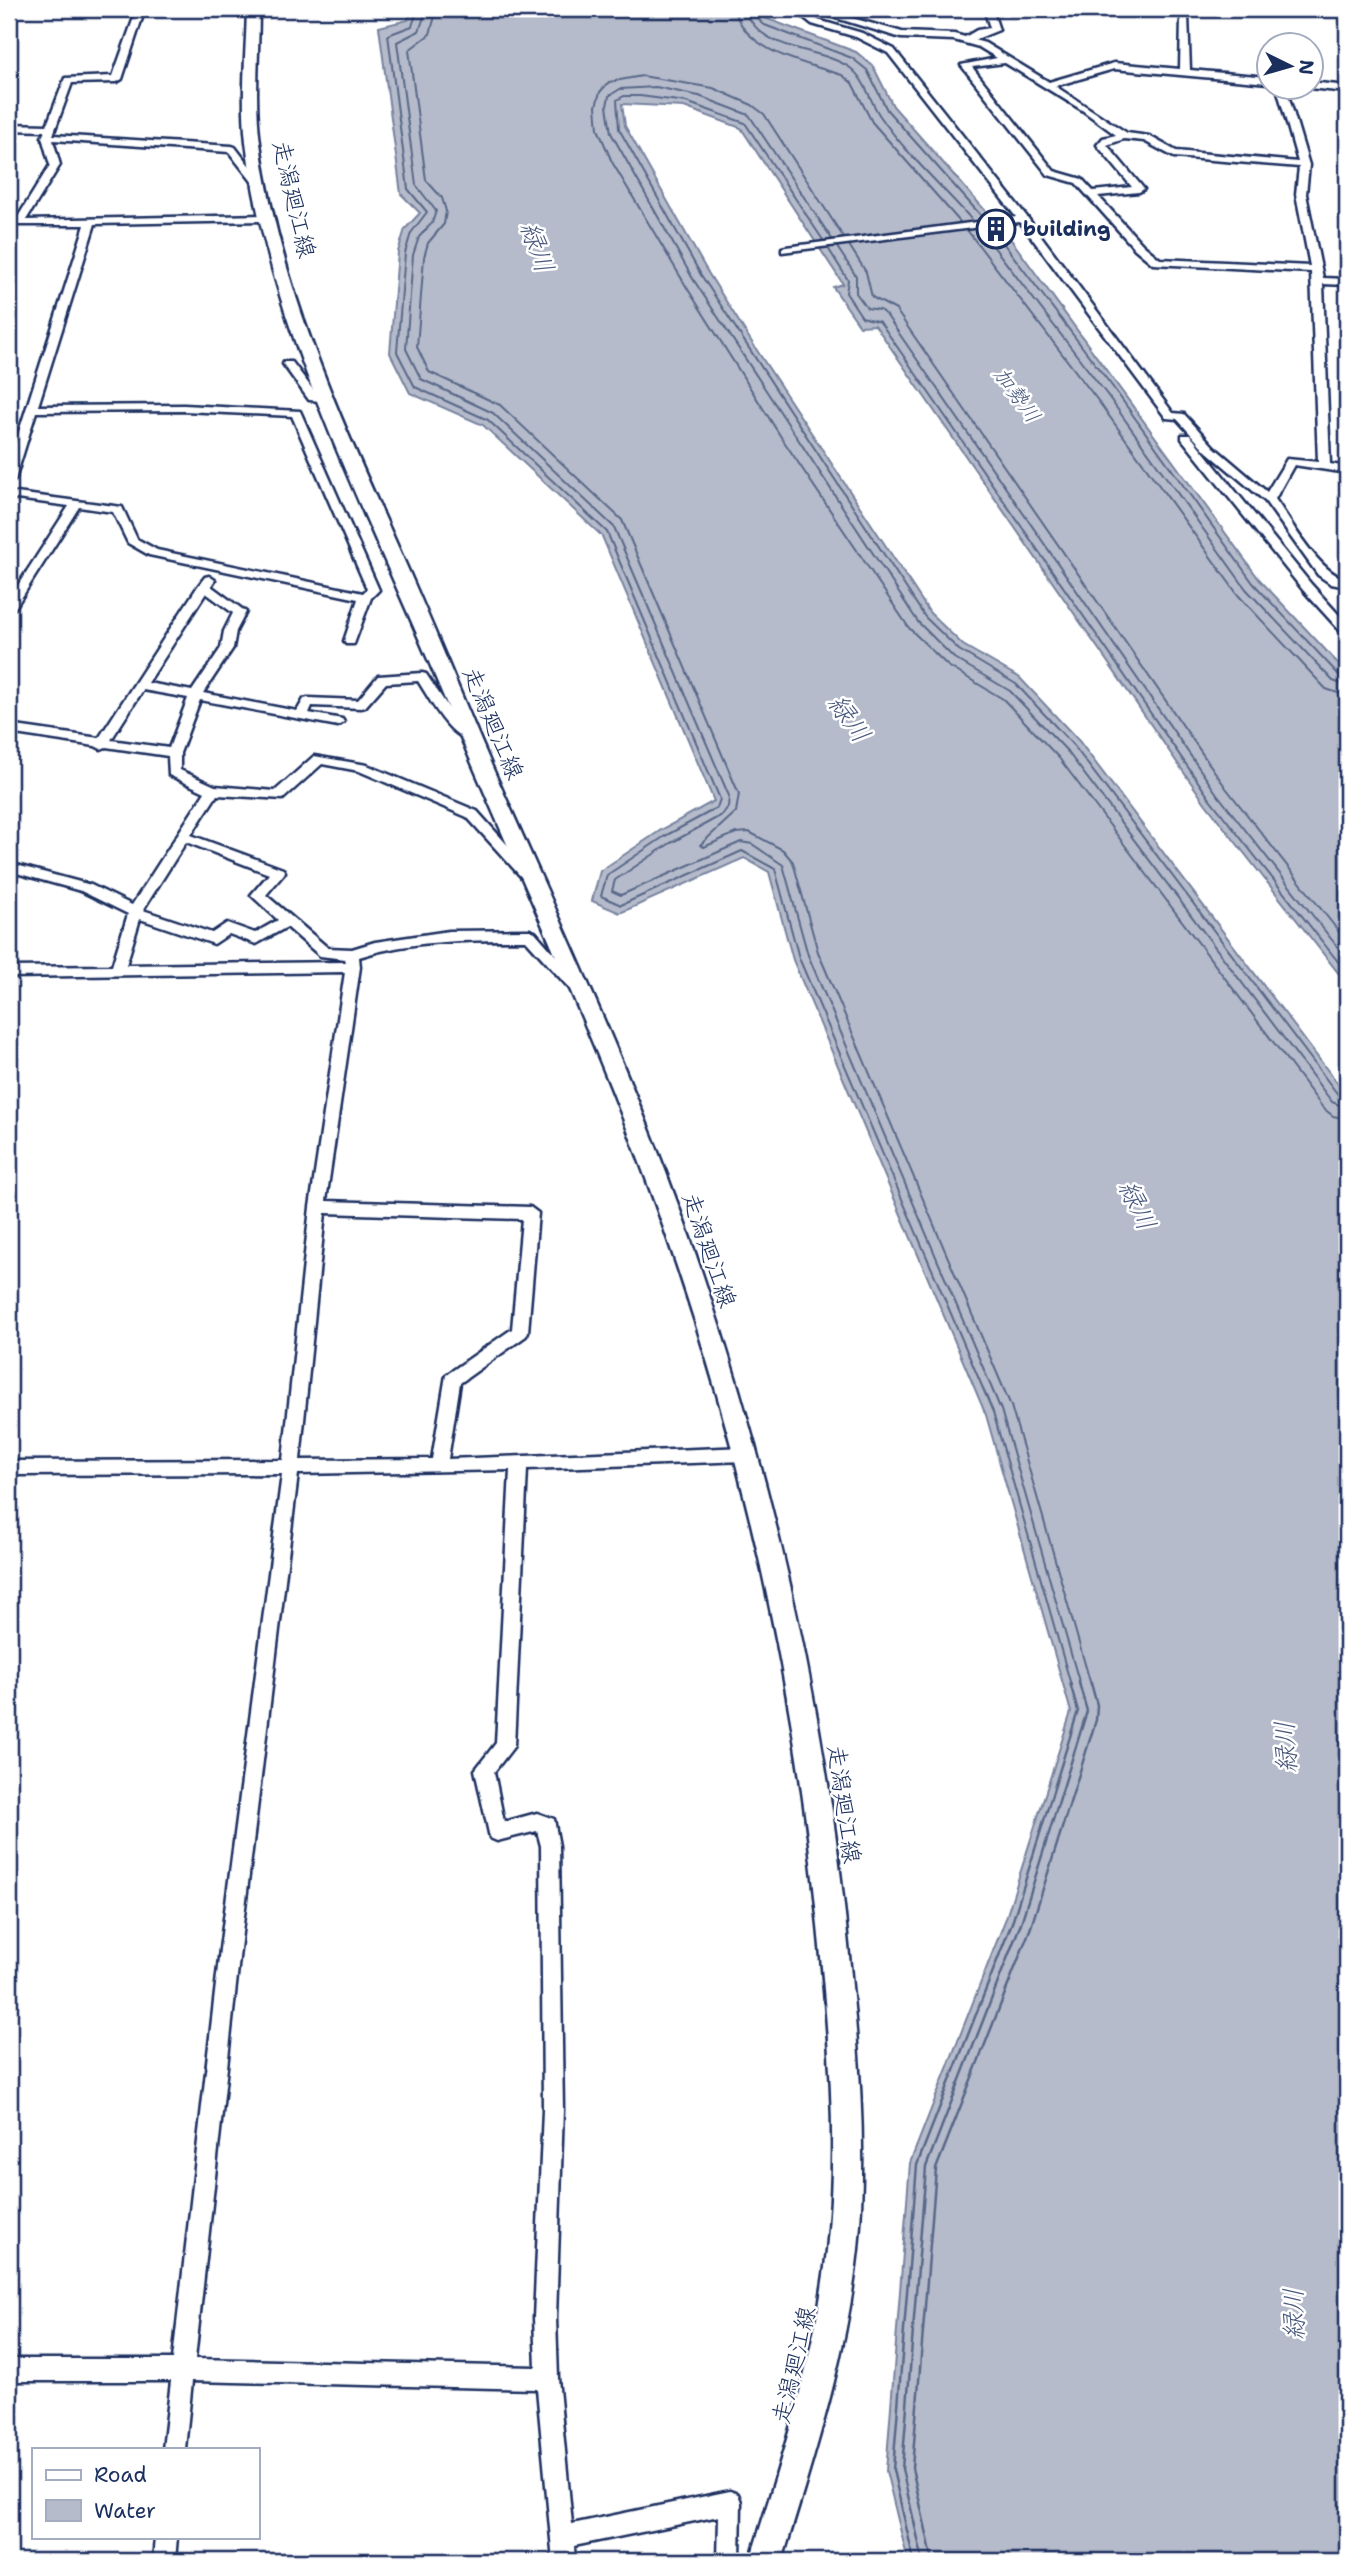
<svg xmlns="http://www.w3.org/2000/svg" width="1356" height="2570" viewBox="0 0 1356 2570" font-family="'Shantell Sans','Klee One',sans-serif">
	<rect width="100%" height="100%" fill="#fff"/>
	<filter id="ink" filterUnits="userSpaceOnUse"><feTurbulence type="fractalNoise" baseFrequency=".0143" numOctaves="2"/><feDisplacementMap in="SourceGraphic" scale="14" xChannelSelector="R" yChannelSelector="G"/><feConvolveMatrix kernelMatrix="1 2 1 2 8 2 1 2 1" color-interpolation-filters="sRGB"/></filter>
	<g filter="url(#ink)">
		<path fill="#b5bbca" stroke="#77839f" stroke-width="2" d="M412 9H759L765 18 856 52 873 66 893 106 1012 241 1259 579 1347 673V984L1205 803 875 325 860 326 833 287 843 284 741 128 684 107 622 104 625 126 707 271 758 352 930 613 963 645 1020 678 1079 741 1347 1096V2561H908L886 2471 910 2163 1006 1918 1071 1712 986 1415 793 960 769 872 744 858 620 913 592 901 600 871 661 830 714 801 602 536 483 425 410 393 390 353 398 252 405 229 420 213 401 194 379 27 408 20Z"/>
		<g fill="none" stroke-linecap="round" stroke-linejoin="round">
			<path stroke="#596789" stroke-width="2" d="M418 9 412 26 388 35 408 189 427 212 411 233 405 253 397 352 415 387 488 420 607 532 720 799 717 808 665 836 607 875 601 896 621 905 742 851 775 869 799 958 993 1412 1071 1685
				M427 9 419 31 397 42 416 185 436 211 432 223 419 237 413 255 406 349 421 379 493 413 614 527 729 796 728 807 722 815 669 844 615 880 612 891 621 895 741 842 752 844 783 865 808 955 1001 1410 1080 1685
				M437 9 430 34 409 50 426 180 442 198 446 211 444 224 428 243 424 257 417 347 429 372 500 405 622 520 739 794 736 812 700 845 704 847 736 833 749 832 783 850 793 862 818 952 1011 1406 1091 1685
				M734 9C747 53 803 62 842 75L852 83 872 122 960 222
				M745 9C760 53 817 46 849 67 866 79 869 100 880 116 906 154 943 187 973 221
				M753 9 762 24 852 58 867 70 887 110 984 219
				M991 227 1115 390 1253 583 1339 675 1347 677
				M980 229 1108 396 1246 589 1333 681 1347 686
				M967 230 1099 402 1238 595 1326 689 1347 696
				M844 238 764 114 752 105 713 88 642 76 609 82 600 92 596 106 598 129 612 162 689 291 781 437 909 628 948 666 1003 699 1059 758 1323 1108 1333 1116 1347 1119
				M832 239 749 115 699 96 656 87 620 89 609 96 607 106 611 133 693 279 918 622 954 658 1010 691 1067 751 1332 1102 1347 1108
				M823 240 745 123 686 102 640 96H624L617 100 619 129 701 275 925 617 959 650 1016 684 1074 746 1339 1096 1347 1100
				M849 245 866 272 872 297 896 310 1226 788 1347 942
				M837 247 856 276V293L867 308 880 310 887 316 1217 794 1347 959
				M828 248 848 280 846 293 862 317 880 322 1210 799 1347 973"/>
			<path stroke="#596789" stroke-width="2.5" d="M914 2561 893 2470 917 2165 1013 1920 1078 1711 1070 1683
				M923 2561 902 2469 926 2167 1021 1923 1087 1711 1079 1683
				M933 2561 912 2468 936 2169 1031 1927 1096 1720 1097 1705 1091 1683"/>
			<defs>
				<path id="street" d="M137 9H145L122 79 117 82 72 83 53 135 232 146 235 147 265 186 257 188 229 152 53 140 60 165 26 220 267 215 272 218 267 221 95 224 38 406 184 405 300 411 379 590 371 598 354 644H346L344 641 358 599 149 555 128 543 113 512 79 507 15 608 9 612V599L69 506 9 498V492L122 507 137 539 157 550 363 593 367 589 292 416 184 411 36 412 15 480 9 483V463L85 225H9V221L16 220 50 165 42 137 45 131 9 130V124L47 125 65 78 113 76Z
					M793 9H802L818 20 862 33 894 49 1027 217 1173 413 1184 414 1214 447 1267 492 1287 459 1318 462 1311 272 1153 264 1135 249 1076 183 1048 175 961 65 997 58 979 47 954 40 901 38 807 9H820L902 32 954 34 965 37 977 30 990 28 984 9H992L999 30 974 40 985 43 1049 82 1114 63 1180 69 1181 17 1188 15 1190 70 1268 77V83L1114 69 1055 86 1127 133 1149 136 1176 151 1298 162 1277 88H1286L1309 165 1306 194 1323 278 1347 279V285L1323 284 1330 464 1347 467V473L1294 465 1275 499C1291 521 1320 575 1347 579V587L1331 584 1318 575 1265 501 1206 451 1177 419 1166 418 1020 222 782 252V248L786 247 1016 217 888 53 856 37 812 24ZM1005 63 1082 110 1116 135 1103 138 1097 145 1132 187 1093 191 1082 179 1054 171 972 67ZM1124 139 1144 141 1174 157 1299 167 1296 194 1310 266 1160 259 1143 245 1098 196 1139 192 1144 189 1107 145Z
					M1310 82 1347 86V92L1309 88Z
					M284 362H292L317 395 332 398V402L309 400 283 364Z
					M1182 435H1190L1311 584 1347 624V635L1343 634 1303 590 1182 439Z
					M209 576 215 580 211 586 246 612 236 631 233 648 203 693 297 711 304 699 308 698 358 700 378 676 422 673 426 674 456 719 475 736 474 739C451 743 429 697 418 681L386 683 365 707 361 708 312 706 309 713 342 719 344 722 338 726 200 700 180 753V770L215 786 275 791 314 756 367 765 477 811 536 877 534 880H524L467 817 359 771 322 764 283 799 217 795 191 835 283 869 285 872 283 875 266 895 328 948 352 949 375 942 449 931 530 930 535 932 583 987 581 990H571L526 940C470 940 413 940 359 957L360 967 326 1201 530 1207 538 1213 528 1332 526 1336 460 1383 448 1459 746 1447 752 1449 754 1454 752 1459 746 1461 527 1469 514 1746 494 1772 504 1822 537 1813 554 1819 559 1846 563 2110 556 2318 558 2378 572 2524 730 2491 738 2494 741 2502 740 2561H718L719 2516 574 2546 575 2561H553L537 2389 192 2381 185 2449H163L171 2381H9V2359H173L220 1949 282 1474 9 1475V1461L283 1460 310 1207 345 972 9 977V967L112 966 128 914 81 891 9 871V863L91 885 132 905 205 792 169 775 168 756 106 747 101 749 95 746 9 733V725L99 738 198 586 205 577ZM206 593 233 613 224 631 221 648 192 691 148 683ZM143 690 188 698 169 748 111 740ZM186 842 269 874 251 895 278 920 255 933 227 923 212 933 143 910ZM140 919 214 944 229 934 256 944 287 927 320 956 345 959 346 962 126 965ZM325 1213 522 1219 512 1329 446 1375 432 1459 300 1460ZM510 1470 496 1743 475 1770 490 1838 497 1841 537 1831 541 1846 543 2110 534 2318 536 2367 195 2359 240 1949 298 1474Z
					M155 2537H177L175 2561H153Z"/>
				<path id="secondary" d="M247 9H259C259 53 254 99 260 143 279 285 340 417 398 547 431 620 461 695 493 769 567 936 645 1102 703 1276 773 1484 822 1697 845 1915 856 2026 869 2138 858 2249 847 2356 813 2459 782 2561H750C781 2459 816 2356 827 2250 839 2139 828 2027 817 1916 792 1663 734 1415 645 1176 585 1013 510 856 443 695 371 520 269 331 246 142 241 98 246 53 247 9Z"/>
			</defs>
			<use href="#street" stroke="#1b2f5e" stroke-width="5"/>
			<use href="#secondary" stroke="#1b2f5e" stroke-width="5"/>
			<use href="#street" fill="#fff" fill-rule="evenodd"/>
			<use href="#secondary" fill="#fff" fill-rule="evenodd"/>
		</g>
	</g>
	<defs>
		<symbol id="building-ring" viewBox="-11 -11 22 22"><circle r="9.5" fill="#fff" stroke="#1b2f5e" stroke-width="1.5"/><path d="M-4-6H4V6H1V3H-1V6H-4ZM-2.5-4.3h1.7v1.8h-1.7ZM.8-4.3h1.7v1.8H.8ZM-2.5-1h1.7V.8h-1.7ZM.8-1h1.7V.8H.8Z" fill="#1b2f5e"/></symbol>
	</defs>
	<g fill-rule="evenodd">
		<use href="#building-ring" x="974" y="207" width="44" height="44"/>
	</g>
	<g text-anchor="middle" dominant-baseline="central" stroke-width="5" stroke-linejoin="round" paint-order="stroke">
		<g font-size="21" font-weight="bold" fill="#1b2f5e" stroke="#fff" text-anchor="start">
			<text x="1023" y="229">building</text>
		</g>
		<g font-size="21" font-style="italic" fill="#49597e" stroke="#fff">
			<text transform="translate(1017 395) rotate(54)">加勢川</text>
		</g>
		<g font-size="24" fill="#1b2f5e" stroke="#fff">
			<text transform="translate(294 199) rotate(77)">走潟廻江線</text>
			<text transform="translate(493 723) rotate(67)">走潟廻江線</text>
			<text transform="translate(709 1250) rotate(71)">走潟廻江線</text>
			<text transform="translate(844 1804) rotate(82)">走潟廻江線</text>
			<text transform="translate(794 2365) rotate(-77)">走潟廻江線</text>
		</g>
		<g font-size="26" font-style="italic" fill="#49597e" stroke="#fff">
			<text transform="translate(538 247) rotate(71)">緑川</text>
			<text transform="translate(850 718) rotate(55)">緑川</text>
			<text transform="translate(1138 1205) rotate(65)">緑川</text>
			<text transform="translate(1285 1747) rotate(-93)">緑川</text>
			<text transform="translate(1293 2314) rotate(-91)">緑川</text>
		</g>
	</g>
	<rect width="1356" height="2570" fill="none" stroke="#fff" stroke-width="35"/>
	<rect x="18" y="18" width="1321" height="2535" fill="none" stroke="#1b2f5e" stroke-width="2.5" filter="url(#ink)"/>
	<rect x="32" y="2448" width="228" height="91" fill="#ffffff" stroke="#a4acbf" stroke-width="2"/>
	<rect x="46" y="2470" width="35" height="10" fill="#ffffff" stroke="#a4acbf" stroke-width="2"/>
	<text x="94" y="2482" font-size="21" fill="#1b2f5e">Road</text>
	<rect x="46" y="2500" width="35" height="21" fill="#b5bbca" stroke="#a4acbf" stroke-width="2"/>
	<text x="94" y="2518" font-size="21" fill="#1b2f5e">Water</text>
	<g transform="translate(1290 66) rotate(95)"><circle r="33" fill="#ffffff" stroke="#a4acbf" stroke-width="2"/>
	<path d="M0-5L12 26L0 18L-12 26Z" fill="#1b2f5e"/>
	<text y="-10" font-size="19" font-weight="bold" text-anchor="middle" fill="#1b2f5e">N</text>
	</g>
</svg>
